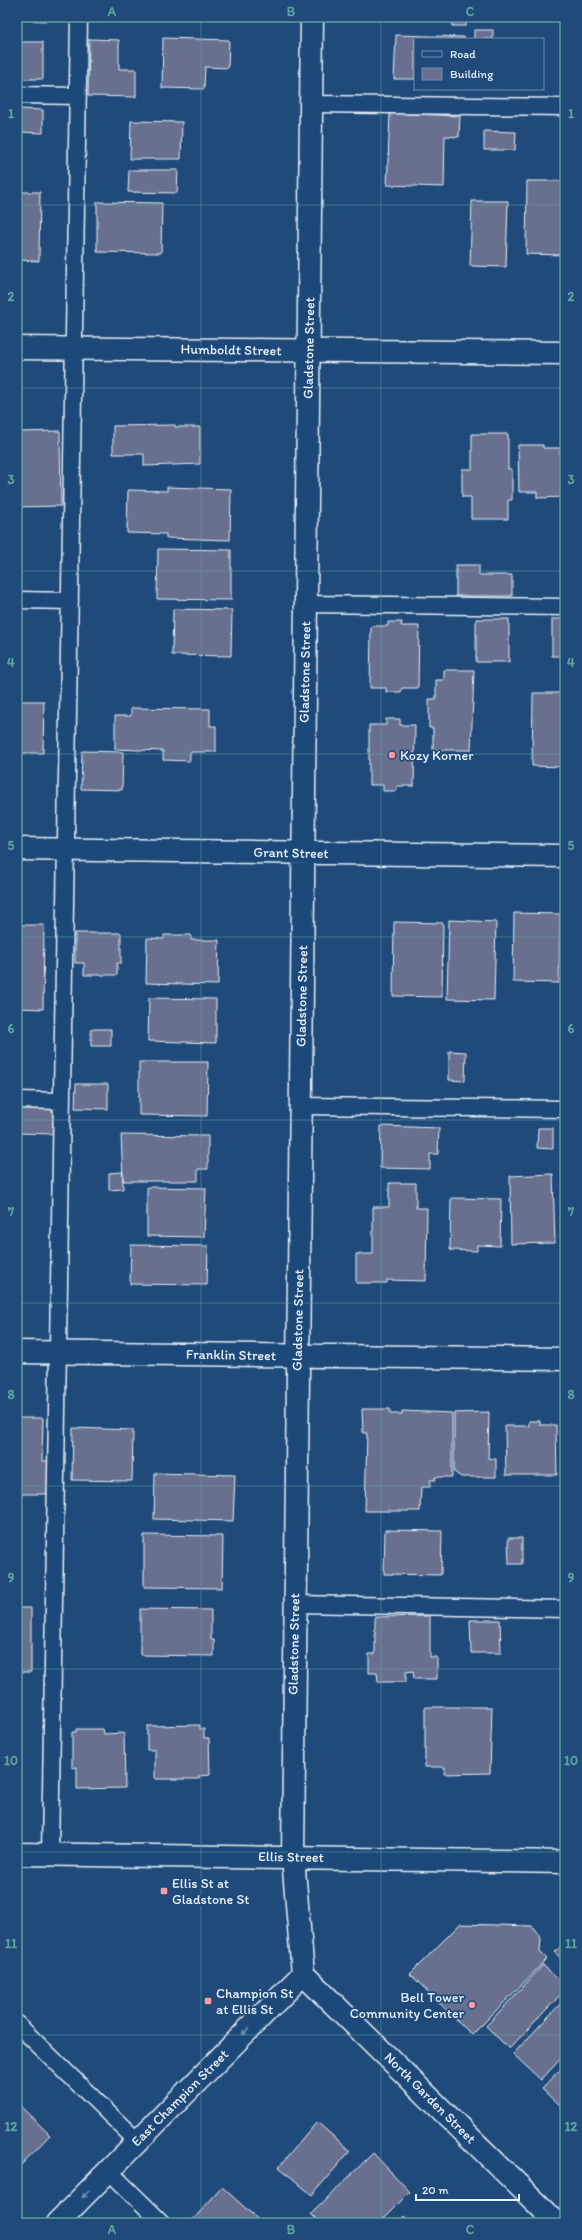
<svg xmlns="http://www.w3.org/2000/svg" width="582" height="2240" viewBox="0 0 582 2240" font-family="Itim,sans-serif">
	<rect width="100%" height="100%" fill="#1f4a7a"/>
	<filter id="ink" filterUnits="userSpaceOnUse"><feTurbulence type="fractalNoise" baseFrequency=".025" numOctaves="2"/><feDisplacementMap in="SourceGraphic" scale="8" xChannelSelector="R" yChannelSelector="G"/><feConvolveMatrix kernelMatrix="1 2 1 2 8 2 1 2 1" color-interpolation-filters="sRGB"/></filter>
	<g filter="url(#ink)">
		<path fill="#69708f" stroke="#e8f1f8" d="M17 17H48V21L17 20Z
			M452 17H466V26H452Z
			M474 30H493V39H474Z
			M396 35 464 37V39H415V79H394Z
			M163 38 229 40 228 68 205 67 204 89 162 88Z
			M89 39 119 40V69H136V97L88 96Z
			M17 42H43V79H17Z
			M17 109 43 110V133L17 132Z
			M390 113 460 116 459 137 445 136 444 187 387 185Z
			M131 121 182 122 181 159H130Z
			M484 131 516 132 515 150H484Z
			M129 170H178L177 193 128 192Z
			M527 181H564L563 255 526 254Z
			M17 192H40L39 261 17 260Z
			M472 201H508L506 267 470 266Z
			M97 202 162 203 161 253 97 252Z
			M175 425V427H200V464L144 466V454H113V426Z
			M60 431 61 506 17 507V432Z
			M472 434H508V469H512V500H508V519H471V497H462V469H472Z
			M518 445H543V448H560V454H565V497L537 498V492H519Z
			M167 487 231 489 230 540 166 538V534L127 533 128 490 167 491Z
			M158 549 231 550V600L157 599Z
			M456 565H479V575H512V596H456Z
			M173 609 232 610 231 656 172 655Z
			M476 619H509V662H476Z
			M552 619H565V656H552Z
			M388 622H402L401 626H419L418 688H402L401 692H386V688H370L371 626H388Z
			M444 670H474L471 750H433V728H429V699H436V680H444Z
			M533 693H565V767L532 766Z
			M17 701H44L43 753H17Z
			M131 708 210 709V726H216V752H190V761L163 760V751L115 749V716H131Z
			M386 719H400V725H415L414 786H397V791H383V785H369V725H386Z
			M82 751 123 752 122 790 81 789Z
			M514 913 560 914 559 983 513 982Z
			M449 920 496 922 494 1000 447 999Z
			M394 922 443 923 442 997 393 996Z
			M17 925H44L43 1009 17 1008Z
			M75 933H121V963H117V975H84V963H75Z
			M164 935H191V940H219L218 985 146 983 147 938 164 939Z
			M149 998 216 999V1043L148 1041Z
			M91 1029H111V1046H91Z
			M449 1051 466 1052 465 1081 449 1080Z
			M139 1062H208L207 1116 139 1115Z
			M76 1084H108V1109L75 1108Z
			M17 1108 53 1109V1134L17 1133Z
			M381 1126 439 1128 438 1154H430V1169L380 1168Z
			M538 1128H553V1149L537 1148Z
			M121 1135 208 1136V1169H198V1181H123Z
			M123 1172V1189L109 1190V1173Z
			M553 1174 555 1243 511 1244 510 1176Z
			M389 1183H416V1208H427L426 1281 387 1280V1283H356V1254H373V1207H389Z
			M147 1187 206 1188 204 1237 147 1236Z
			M451 1198 501 1199 500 1246 477 1245V1251L450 1250Z
			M131 1245 208 1246 207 1285 130 1284Z
			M362 1409H390V1414H402V1411L452 1413V1477H435V1480H430V1487H421L420 1511H365L367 1433H363Z
			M489 1412 488 1458 496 1459V1477H461L454 1472V1413Z
			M17 1418H43L42 1461H48L47 1494H17Z
			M529 1421H540V1425H556L557 1475H506L505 1426H529Z
			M73 1428 133 1430 132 1481 72 1480Z
			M155 1473 235 1475 233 1521 154 1519Z
			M385 1530 442 1531 441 1575 384 1574Z
			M144 1535 223 1536 222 1588 144 1587Z
			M508 1538H522V1564H509Z
			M17 1608H31V1672H17Z
			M140 1609 211 1610V1640H214V1656L140 1655Z
			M430 1616V1657H437V1679H414L413 1671 406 1672V1682H378L377 1673H369V1654H375V1617Z
			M470 1620H500L501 1653H471Z
			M425 1707H492L490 1773 444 1774 445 1767H425Z
			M200 1725V1729H204V1738H209L210 1775 199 1776V1779H155V1750H147V1726Z
			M76 1729H103L104 1734 124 1733 125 1788 77 1789V1767L72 1768V1732H76Z
			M460 1924 532 1926 541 1938 540 1952 547 1959 472 2035 410 1974Z
			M565 1942V1963L555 1952Z
			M543 1965 565 1986V1990L509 2049 486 2026Z
			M565 1999V2054L541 2080 513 2054Z
			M565 2065V2111L542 2089Z
			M17 2103 50 2135 17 2169Z
			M317 2122 350 2151 312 2195 279 2167Z
			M373 2153 410 2192 379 2223H320L311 2214Z
			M222 2187 262 2223H190Z
			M404 2216 411 2223H398Z"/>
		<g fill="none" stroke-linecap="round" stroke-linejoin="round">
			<defs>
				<path id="lane" d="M17 95 78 96
					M311 104 565 107
					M17 600 70 601
					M306 604 565 607
					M17 1100 62 1101
					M301 1106 565 1109
					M295 1604 565 1609
					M50 1854 79 17
					M17 2024 138 2142
					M109 2171 162 2223"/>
				<path id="street" d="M17 348 565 353
					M17 849 565 856
					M17 1352 565 1359
					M293 1858 312 17
					M303 1974 557 2223"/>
				<path id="secondary" d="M17 1854 565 1862
					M57 2223 303 1974 293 1858"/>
			</defs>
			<use href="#lane" stroke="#e8f1f8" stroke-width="19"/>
			<use href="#street" stroke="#e8f1f8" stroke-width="25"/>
			<use href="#secondary" stroke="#e8f1f8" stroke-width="25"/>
			<use href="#lane" stroke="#1f4a7a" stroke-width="16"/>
			<use href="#street" stroke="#1f4a7a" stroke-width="22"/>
			<use href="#secondary" stroke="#1f4a7a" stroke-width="22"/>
		</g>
		<defs><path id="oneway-solid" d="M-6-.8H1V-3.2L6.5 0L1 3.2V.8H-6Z"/></defs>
		<g fill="#6f8dac">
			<use href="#oneway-solid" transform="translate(246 2031) rotate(135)"/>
			<use href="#oneway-solid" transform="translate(86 2194) rotate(135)"/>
		</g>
	</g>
	<path fill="none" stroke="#5ba19e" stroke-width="1" stroke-opacity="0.55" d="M201 17V2223M381 17V2223M17 205H565M17 388H565M17 571H565M17 754H565M17 937H565M17 1120H565M17 1303H565M17 1486H565M17 1669H565M17 1852H565M17 2035H565"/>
	<g fill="#ff9aa2" stroke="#1f4a7a" stroke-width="1.5">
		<circle cx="392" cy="755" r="4"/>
		<rect x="160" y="1887" width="8" height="8" rx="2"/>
		<rect x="204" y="1997" width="8" height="8" rx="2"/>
		<circle cx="472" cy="2005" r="4"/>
	</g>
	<g text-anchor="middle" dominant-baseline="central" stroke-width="3.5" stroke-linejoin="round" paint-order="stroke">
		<g font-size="14" fill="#e8f1f8" stroke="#1f4a7a">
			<text transform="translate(309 348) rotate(-89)">Gladstone Street</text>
			<text transform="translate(231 350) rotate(1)">Humboldt Street</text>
			<text transform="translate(305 672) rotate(-89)">Gladstone Street</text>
			<text transform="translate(291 853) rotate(1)">Grant Street</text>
			<text transform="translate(302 996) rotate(-89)">Gladstone Street</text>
			<text transform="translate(298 1320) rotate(-89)">Gladstone Street</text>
			<text transform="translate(231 1355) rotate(1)">Franklin Street</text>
			<text transform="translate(294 1644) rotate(-89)">Gladstone Street</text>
			<text transform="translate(291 1857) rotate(1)">Ellis Street</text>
			<text transform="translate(180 2098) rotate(-45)">East Champion Street</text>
			<text transform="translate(430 2098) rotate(45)">North Garden Street</text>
		</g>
		<g font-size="14" fill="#e8f1f8" stroke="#1f4a7a" text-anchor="start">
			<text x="400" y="755">Kozy Korner</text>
			<text x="172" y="1883">Ellis St at<tspan x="172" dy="16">Gladstone St</tspan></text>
			<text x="216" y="1993">Champion St<tspan x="216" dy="16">at Ellis St</tspan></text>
			<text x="464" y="1997" text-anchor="end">Bell Tower<tspan x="464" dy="16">Community Center</tspan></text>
		</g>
	</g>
	<rect width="582" height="2240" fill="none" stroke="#1f4a7a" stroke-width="44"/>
	<rect x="414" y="38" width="130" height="52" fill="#1f4a7a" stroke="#6f8dac"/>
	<rect x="422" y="51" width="20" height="6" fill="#1f4a7a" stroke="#6f8dac"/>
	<text x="450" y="58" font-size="12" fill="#e8f1f8">Road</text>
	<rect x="422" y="68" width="20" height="12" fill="#69708f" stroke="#6f8dac"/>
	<text x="450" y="78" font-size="12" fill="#e8f1f8">Building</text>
	<path d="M416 2194v6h103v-6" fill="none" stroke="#e8f1f8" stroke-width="2"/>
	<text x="422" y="2194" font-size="12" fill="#e8f1f8" stroke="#1f4a7a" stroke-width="3" paint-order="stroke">20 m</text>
	<rect x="22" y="22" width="538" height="2196" fill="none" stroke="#5ba19e" stroke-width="1.5"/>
	<g font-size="13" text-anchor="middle" font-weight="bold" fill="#5ba19e">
		<text x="112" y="16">A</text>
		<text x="291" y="16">B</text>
		<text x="470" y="16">C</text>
		<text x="11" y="118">1</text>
		<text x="571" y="118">1</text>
		<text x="11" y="301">2</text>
		<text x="571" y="301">2</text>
		<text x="11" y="484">3</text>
		<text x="571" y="484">3</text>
		<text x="11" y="667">4</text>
		<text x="571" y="667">4</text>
		<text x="11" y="850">5</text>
		<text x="571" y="850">5</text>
		<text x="11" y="1033">6</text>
		<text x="571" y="1033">6</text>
		<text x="11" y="1216">7</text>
		<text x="571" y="1216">7</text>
		<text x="11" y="1399">8</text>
		<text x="571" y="1399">8</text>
		<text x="11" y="1582">9</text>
		<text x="571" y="1582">9</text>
		<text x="11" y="1765">10</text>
		<text x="571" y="1765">10</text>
		<text x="11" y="1948">11</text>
		<text x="571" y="1948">11</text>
		<text x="11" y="2131">12</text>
		<text x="571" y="2131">12</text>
		<text x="112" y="2234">A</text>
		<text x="291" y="2234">B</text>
		<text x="470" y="2234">C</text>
	</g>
</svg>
